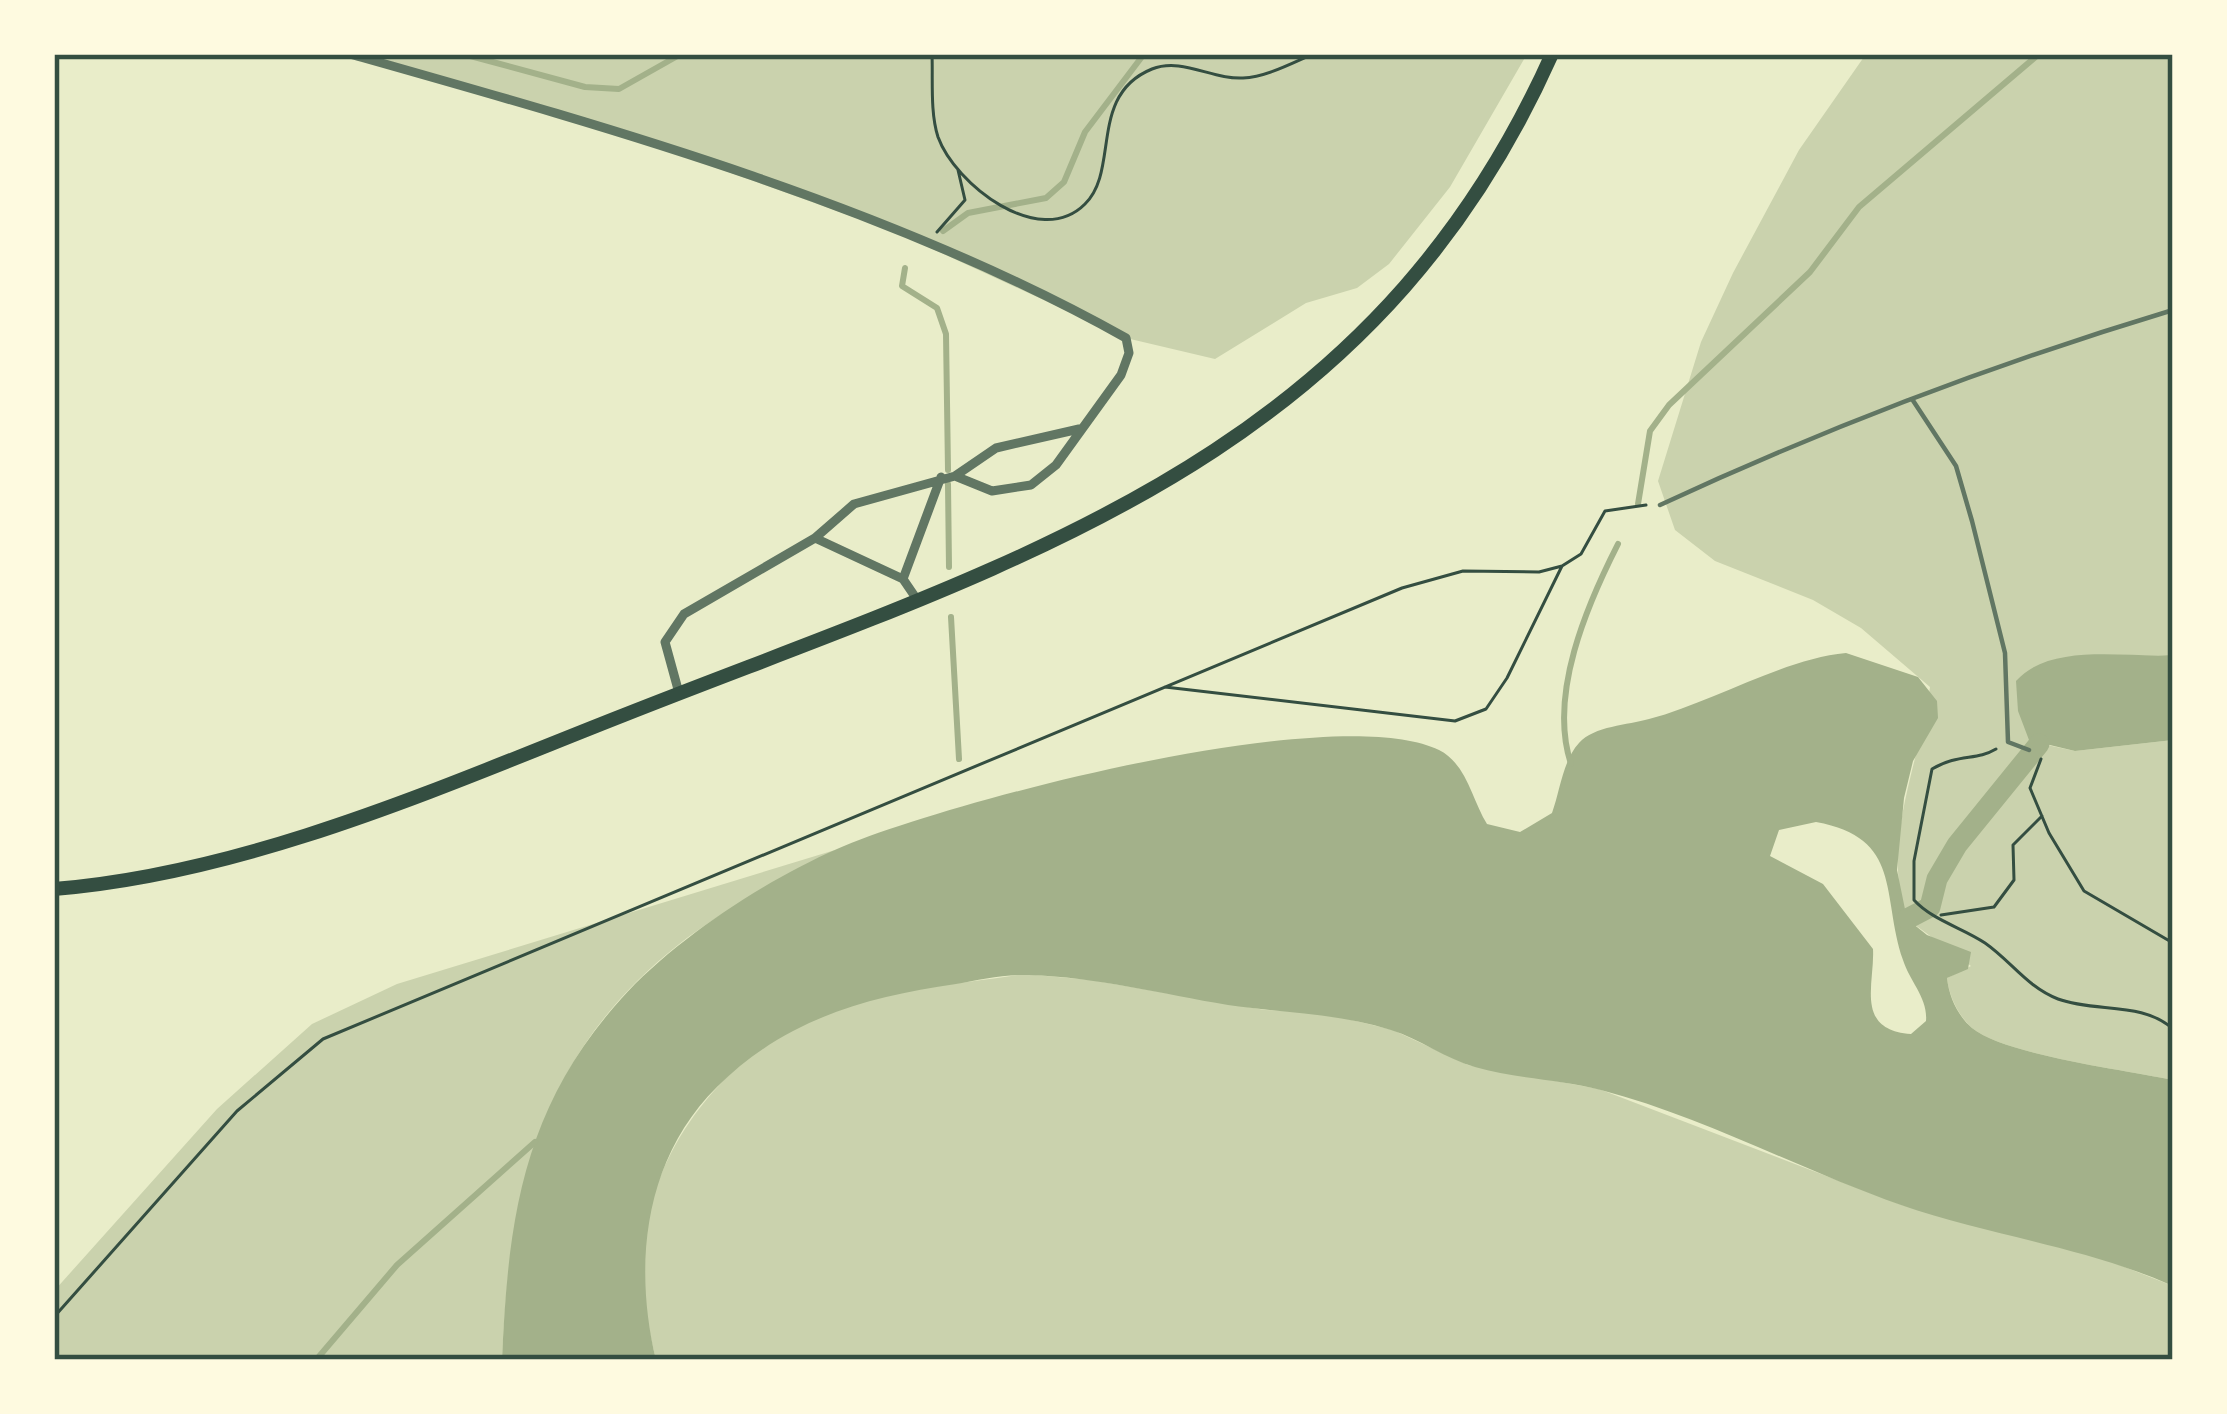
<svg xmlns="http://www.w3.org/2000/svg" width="2227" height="1414" viewBox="0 0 2227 1414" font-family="Overpass,sans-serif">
	<rect width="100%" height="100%" fill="#e9edc9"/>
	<path fill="#cad2ad" d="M350 54H1527L1450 187 1389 264 1357 288 1306 303 1215 359 1126 338 898 233 615 131Z
		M1866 54H2173V655L2084 657 2029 741 2075 751 2173 740V1080C2126 1070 2005 1055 1972 1028 1958 1015 1949 996 1947 978L1971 966 1907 919C1880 841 1920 764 1930 687L1861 628 1813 600 1715 561 1675 530 1658 481 1701 342 1733 273 1799 150Z
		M835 850C783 880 725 908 678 945 539 1055 509 1193 502 1360H54V1291L217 1109 312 1024 397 984Z
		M1024 974 1091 980 1265 1010 1323 1013 1393 1030 1468 1065 1599 1089 1902 1205 2089 1253 2173 1286V1360H656C649 1330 642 1300 642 1269 642 1158 723 1052 825 1013 888 989 958 984 1024 974Z"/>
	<path fill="#a3b18a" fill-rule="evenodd" d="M1846 653 1918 677 1937 701 1938 718 1913 761 1904 798 1897 870 1907 919 1927 935 1971 952 1968 969 1947 978C1949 997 1958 1016 1972 1028 2005 1055 2126 1070 2173 1080V1286C2086 1247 1991 1236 1901 1205 1801 1170 1704 1117 1601 1090 1560 1079 1516 1079 1475 1067 1446 1059 1420 1039 1391 1030 1337 1013 1283 1013 1228 1005 1162 994 1096 977 1029 975 1005 974 979 980 956 984 865 997 784 1020 717 1087 644 1159 633 1265 656 1360H502C508 1219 523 1108 621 999 674 940 764 881 837 849 945 802 1335 699 1439 750 1467 764 1472 800 1487 824L1520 832 1552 813C1560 791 1563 760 1579 743 1594 726 1628 725 1649 719 1713 702 1783 659 1846 653ZM1816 822C1903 838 1881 894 1903 960 1910 982 1928 998 1926 1021L1911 1034C1854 1030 1875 983 1873 949L1823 884 1770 856 1779 830Z
		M2173 655V740L2075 751 2029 740 2018 711 2016 681C2051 642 2124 658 2173 655Z"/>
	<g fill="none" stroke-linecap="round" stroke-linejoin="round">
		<path stroke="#a3b18a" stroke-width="6" d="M463 54 585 87 619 89 681 54
			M943 231 968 213 1046 198 1064 182 1085 132 1144 54
			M905 268 902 286 937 308 946 334 948 470
			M948 484 949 567
			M1638 504 1650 431 1669 405 1810 272 1859 207 2039 54
			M951 617 959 759
			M1571 764C1548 695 1587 605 1618 544
			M316 1360 397 1265 535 1142"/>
		<path stroke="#a3b18a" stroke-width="21" d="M1907 919 1930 907 1937 879 1957 845 2039 744"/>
		<path stroke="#344e41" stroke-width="3" d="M932 54C933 80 930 112 938 137 955 184 1039 250 1085 204 1120 170 1088 95 1152 69 1182 57 1213 80 1243 78 1266 77 1292 63 1313 54
			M937 232 965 200 958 170
			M1165 687 1455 721 1486 709 1507 678 1562 566
			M1996 749C1976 761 1959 753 1932 769L1914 861V900C1932 920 1963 928 1985 943 2011 961 2027 987 2058 999 2096 1013 2142 1001 2173 1029
			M2041 759 2030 788 2049 833 2084 891 2173 943
			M1941 915 1994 907 2014 880 2013 845 2042 816
			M54 1317 237 1111 323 1039 1402 588 1463 571 1539 572 1562 566 1581 554 1605 511 1646 505"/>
		<path stroke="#617663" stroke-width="4.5" d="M1912 399 1956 466 1972 521 2005 653 2008 742 2029 750
			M1660 505C1826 428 1997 363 2173 310"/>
		<path stroke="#617663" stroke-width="9" d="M350 54C608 127 891 206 1126 338L1129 353 1121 375 1056 465 1031 485 992 491 955 476 854 504 815 538 684 614 665 642 679 693
			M955 476 996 448 1079 429
			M815 538 903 579 918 601
			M903 579 941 477"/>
		<path stroke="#344e41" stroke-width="14" d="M54 889C250 873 443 786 624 715 1008 563 1368 467 1552 54"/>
	</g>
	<rect width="2227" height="1414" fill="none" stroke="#fefae0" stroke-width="114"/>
	<rect x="57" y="57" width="2113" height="1300" fill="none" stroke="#344e41" stroke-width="4.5"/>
</svg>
